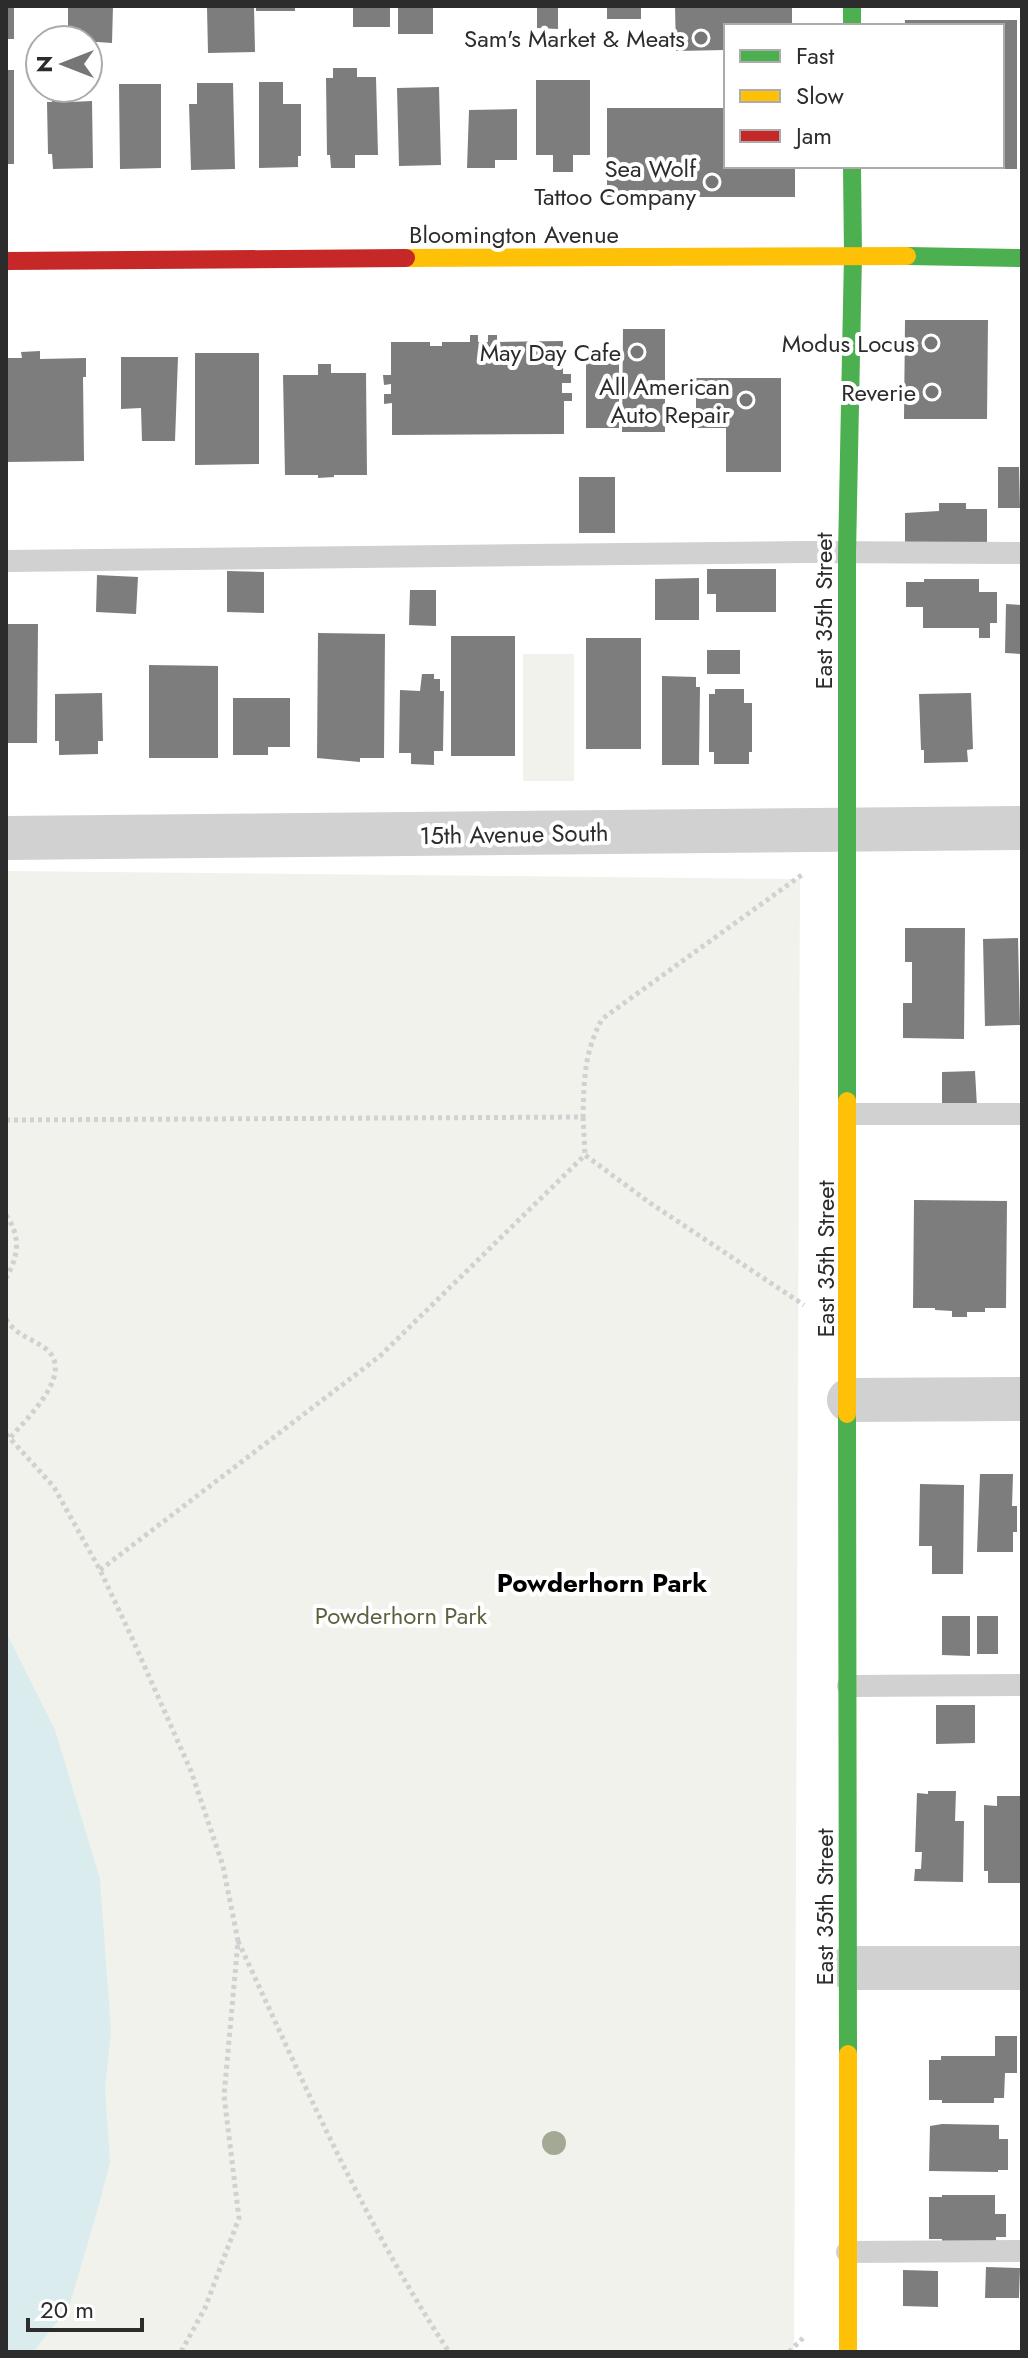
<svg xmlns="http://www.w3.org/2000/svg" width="1028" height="2358" viewBox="0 0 1028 2358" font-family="Jost,sans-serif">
	<rect width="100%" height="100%" fill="#fff"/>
	<path fill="#f1f2ec" d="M523 654H574V781H523Z
		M6 871 800 879 794 2352H6Z"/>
	<path fill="#daecee" d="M6 1632 55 1730 100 1879 111 2031 105 2088 110 2162 100 2201 69 2307 33 2352H6Z"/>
	<path fill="#7d7d7d" d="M6 6H14V39H6Z
		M68 6H113L112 43 68 40Z
		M256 6H295V11H256Z
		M353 6H390V27H353Z
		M398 6H433V34H398Z
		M537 6H558V29L537 28Z
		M607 6H641V19H607Z
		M675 6H792V26H726V50L676 51Z
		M207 7H254L255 52 208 53Z
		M905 20H1017V169H1002V26H905Z
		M333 68H357V77H376L378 155H355V168H331L330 155H327L326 78H333Z
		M6 70H14V164H6Z
		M536 80H590V155H573V172H553V155H536Z
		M259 82H283V104H301V156H298V167L259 168Z
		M197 83H233L235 169 191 170 189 104H197Z
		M119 84H161V168L120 169Z
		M439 87 441 165 399 166 397 88Z
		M52 92H70V102L92 101 93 168 53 169 52 154H48L47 102H52Z
		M607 108H726V166H795V197H607Z
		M517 109V160H495V168H467L469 110Z
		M905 320H988L987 419H904Z
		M623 329H665V432H622Z
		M470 335H478V342H488V335H497V342L563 341V374H571V383H562V393H572V401H564V434L392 435V403L384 404V394H391V384L384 385 383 375H391V342H430V346H442V342H470Z
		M590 347H616V359H619V428H586V357H590Z
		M40 351V359L86 358V377H83L84 461 6 462V358H22L21 352Z
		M195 353H259V464L195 465Z
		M121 357H178L175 441H142L141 408 121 409Z
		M318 364H331V373H366L367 475H334V477L318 478V475H285L283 375H318Z
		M696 378H781V472H726V428H696Z
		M998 467H1019L1020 508H998Z
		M579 477H615V533H579Z
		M939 503H966V509H987V542H905V513L939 511Z
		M707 569H776V612H716V594H707Z
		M227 571 264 572V613L227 612Z
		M97 575 138 577 136 614 96 612Z
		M699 578V620H655V579Z
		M924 579H979V592H997V623H990V638H979V628H923V607H906V582H924Z
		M410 590H436V626L409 625Z
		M1006 604 1022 605V654L1005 653Z
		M6 624H38L37 743H6Z
		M318 633 385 634 384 758H360V762L317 758Z
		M451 636H515V756H451Z
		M586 638H641V749H586Z
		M707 650H740V674H707Z
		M149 665 218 666V758H149Z
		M422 674H434V679H440V691H444L443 751H434V765L411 764V753H399L400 690 420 691Z
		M662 676 696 677V687H700L699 765H662Z
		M715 689H744V703H752V752H749V764H714V752H709V694H715Z
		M102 693 103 741H98V754L59 755V741H55V694Z
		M971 693 973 749 967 750 968 762 924 763V750H921L919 694Z
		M233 698H290V747H268V755H233Z
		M905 928H965L964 1039 903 1038V1003H912V962H905Z
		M1018 938 1020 1025 985 1026 983 939Z
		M975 1071 977 1107 942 1108V1072Z
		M914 1200 1007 1201 1006 1308H985V1312H967V1317H952V1311L935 1310V1308H913Z
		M980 1474H1013L1012 1506H1017V1532H1013V1552H977Z
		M920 1484 964 1485 963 1574H932V1546H919Z
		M942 1616H970V1656L942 1655Z
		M977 1616H998V1654H977Z
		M936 1705H975V1743L936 1744Z
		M928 1791H956L955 1821H964L963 1882 914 1881 915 1869H921L922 1852H915L917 1793 928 1794Z
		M997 1796H1022V1883H988V1871H984V1805L997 1806Z
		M995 2036H1017V2073H1005L1004 2098H994V2103H942V2100H929V2060H941V2056H995Z
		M942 2124 999 2125V2139H1008V2170H998V2172L929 2171 930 2126Z
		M942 2195H995V2214H1006V2237H996V2243H942V2239H929V2197H942Z
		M986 2267 1020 2268 1019 2298H985Z
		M903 2270 938 2271V2307L903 2306Z"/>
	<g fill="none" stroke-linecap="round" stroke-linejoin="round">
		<path stroke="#d1d1d1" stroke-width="5" stroke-dasharray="4 4" stroke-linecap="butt" d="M583 1117 585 1155
			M6 1120 583 1117C584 1079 584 1053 602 1019L803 874
			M6 1215C21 1237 19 1255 6 1278
			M6 1319C16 1336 32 1338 46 1349 76 1373 26 1419 10 1438
			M6 1434 54 1487 100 1570 132 1638 191 1771 223 1866 238 1941 224 2096 239 2218 205 2308 181 2352
			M100 1570 380 1356 585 1155 650 1203 804 1305
			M238 1941C303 2081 364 2223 449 2352
			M789 2352 803 2338"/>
		<path stroke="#d1d1d1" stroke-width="22" d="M6 561 807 552 1022 553
			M849 1114H1022
			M848 1686 1022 1685
			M847 2252 1022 2251"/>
		<path stroke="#d1d1d1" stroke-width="44" d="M6 838 1022 828
			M849 1400 1022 1399
			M849 1968H1022"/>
		<path stroke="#4caf50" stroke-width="18" d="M852 6V26
			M907 256 1022 258
			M847 1101V554L853 255 852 166
			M847 1414 848 2054"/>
		<path stroke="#ffc107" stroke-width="18" d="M406 258 907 256
			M847 1101V1414
			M848 2054V2352"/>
		<path stroke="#c62828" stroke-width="18" d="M6 261 406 258"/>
	</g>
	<circle fill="#a4a995" cx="554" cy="2143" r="12"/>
	<g fill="#767676" stroke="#fff" stroke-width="3">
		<circle cx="701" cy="38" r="8"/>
		<circle cx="712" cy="182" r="8"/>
		<circle cx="931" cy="343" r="8"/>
		<circle cx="637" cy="352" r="8"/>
		<circle cx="932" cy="392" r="8"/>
		<circle cx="746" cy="400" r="8"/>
	</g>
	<g text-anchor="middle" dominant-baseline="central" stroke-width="8" stroke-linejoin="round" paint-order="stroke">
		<g font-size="24" fill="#2c2c2c" stroke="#fff" text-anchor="end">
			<text x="685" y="38">Sam's Market &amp; Meats</text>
			<text x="696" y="168">Sea Wolf<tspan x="696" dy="28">Tattoo Company</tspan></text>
			<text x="915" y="343">Modus Locus</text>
			<text x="621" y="352">May Day Cafe</text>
			<text x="730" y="386">All American<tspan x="730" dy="28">Auto Repair</tspan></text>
			<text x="916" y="392">Reverie</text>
		</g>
		<g font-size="24" fill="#2c2c2c" stroke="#fff">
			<text x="514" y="234">Bloomington Avenue</text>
			<text transform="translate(823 611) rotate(-90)">East 35th Street</text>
			<text transform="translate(514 834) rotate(-1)">15th Avenue South</text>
			<text transform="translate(825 1259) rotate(-90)">East 35th Street</text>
			<text transform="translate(824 1907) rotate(-90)">East 35th Street</text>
		</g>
		<g font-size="24" fill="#5a633f" stroke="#fff">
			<text x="401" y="1615">Powderhorn Park</text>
		</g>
		<g font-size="26" font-weight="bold" fill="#000" stroke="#fff">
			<text x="602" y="1583">Powderhorn Park</text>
		</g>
	</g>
	<rect width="1028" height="2358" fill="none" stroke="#2c2c2c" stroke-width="16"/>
	<rect x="724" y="24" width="280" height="144" fill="#ffffff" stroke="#ababab" stroke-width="2"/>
	<rect x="740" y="50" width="40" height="12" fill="#4caf50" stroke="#ababab" stroke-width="2"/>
	<text x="796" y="64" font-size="24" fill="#2c2c2c">Fast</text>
	<rect x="740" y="90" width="40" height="12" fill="#ffc107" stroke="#ababab" stroke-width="2"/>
	<text x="796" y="104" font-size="24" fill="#2c2c2c">Slow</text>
	<rect x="740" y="130" width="40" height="12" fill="#c62828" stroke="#ababab" stroke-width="2"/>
	<text x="796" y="144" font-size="24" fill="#2c2c2c">Jam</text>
	<g transform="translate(64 64) rotate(270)"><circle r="38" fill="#ffffff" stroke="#ababab" stroke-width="2"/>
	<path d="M0-6L14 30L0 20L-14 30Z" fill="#767676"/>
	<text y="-12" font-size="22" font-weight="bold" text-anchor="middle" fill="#2c2c2c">N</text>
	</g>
	<path d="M28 2318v12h114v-12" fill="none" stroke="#2c2c2c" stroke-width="4"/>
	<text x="40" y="2318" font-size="24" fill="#2c2c2c" stroke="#ffffff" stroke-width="6" paint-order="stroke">20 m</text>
</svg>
